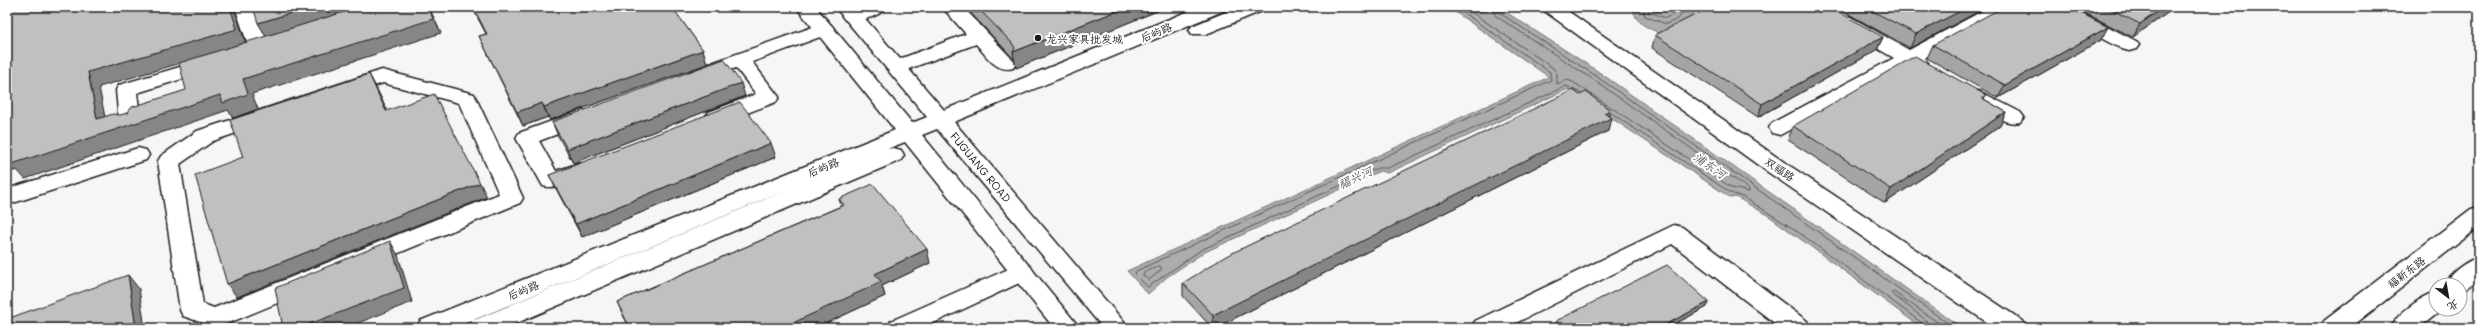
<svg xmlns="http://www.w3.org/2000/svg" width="2486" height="335" viewBox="0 0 2486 335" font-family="Mali,'LXGW WenKai TC',sans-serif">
	<rect width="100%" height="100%" fill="#f6f6f6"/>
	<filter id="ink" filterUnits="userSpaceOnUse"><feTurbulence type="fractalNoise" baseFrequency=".025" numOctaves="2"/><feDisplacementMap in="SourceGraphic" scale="8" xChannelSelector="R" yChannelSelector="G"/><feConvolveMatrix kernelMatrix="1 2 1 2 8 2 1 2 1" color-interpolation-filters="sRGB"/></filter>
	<g filter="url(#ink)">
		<path fill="#acacac" stroke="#727272" d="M1448 7H1498L1596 70 1962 328H1922L1769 216 1736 197 1731 198 1568 89 1388 173 1380 171 1203 253 1167 277 1148 294 1127 271 1549 77Z
			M1635 7H1697L1691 20 1659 33C1647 27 1636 24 1633 9Z"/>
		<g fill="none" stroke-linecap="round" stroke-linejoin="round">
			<path stroke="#565656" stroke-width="1" d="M1455 7 1550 72 1551 80 1136 271 1135 274 1148 287 1201 250 1378 168H1388L1566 86 1581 93
				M1464 7 1553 68 1557 74V84L1567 80 1573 82 1732 188 1749 192V189L1591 78 1496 16 1491 7
				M1496 7 1498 12 1593 74 1955 328
				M1642 7 1645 16 1666 24 1678 19 1687 7
				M1648 7 1649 12 1666 18 1674 14 1680 7
				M1611 113 1731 193 1745 198 1794 229 1922 323 1924 328
				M1160 266 1162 269 1149 280 1143 276 1144 273Z
				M1929 328 1926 320 1892 294V291L1946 328"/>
			<defs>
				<path id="minor" d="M235 7H255L269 48 266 52 259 54 252 52 249 48Z
					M859 7H887C880 17 856 23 845 20L842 16 845 12Z
					M942 7H963L1013 60 1016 64 1013 68C996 73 986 55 976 44L903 71 896 73 889 71 886 67 889 63 966 34Z
					M1539 7H1562L1781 160 2023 321 2026 328H1995L1765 170Z
					M1809 7H1833L1909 50 1990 7H2014L2011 11 1924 58 1928 63 1925 67 1918 69 1909 66 1780 135 1772 133 1769 128 1772 123 1894 58 1812 11Z
					M2045 7H2070L2136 41 2139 45 2136 49 2129 51 2122 49 2048 11Z
					M824 23 831 25 834 29 831 33 752 62 779 97 776 102 723 122 716 124 709 122 705 117 709 112 756 94 736 68 699 80 692 78 689 74 692 70Z
					M210 58 217 60 220 64 217 68 137 93 141 122 137 127 130 129 123 127 119 122 116 90 119 85Z
					M382 70 474 94 523 198 520 203 224 325 215 327 183 316 180 310 158 161 161 156 197 131ZM383 83 459 103 499 194 214 308 203 304 180 164 213 141Z
					M1979 91 2020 112 2024 117 2020 122C2004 126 1986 111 1972 103L1969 98 1972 93Z
					M582 110 589 112 593 117 589 122 539 141 556 171 580 163 588 165 591 170C584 181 556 190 543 186L516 138 519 133Z
					M138 148 146 150 149 155 146 160 7 205V189Z
					M1674 225 1682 227 1807 321 1810 328H1781L1672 244 1506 328H1472L1475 321Z
					M1022 263 1030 266 1034 272 1030 278 923 328H888L891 321Z"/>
				<path id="major" d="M796 7H816L912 123 927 117 835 7H855L944 110 1199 7H1226L1223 11 954 122 1129 328H1103L937 129 922 135 1080 328H1054L905 142 887 149 893 148 901 150 904 155 901 160 505 328H469L472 321 785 191 454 328H417L420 321 895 130Z
					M1238 7H1265L1262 11 1206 34H1192L1189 30 1192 26Z
					M2479 207V227L2350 328H2321L2324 321 2471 209Z
					M2479 257V279L2460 292V285H2443C2450 273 2466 261 2479 257Z
					M2436 292V309H2443L2419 328H2390C2397 314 2420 297 2436 292Z"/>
			</defs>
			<use href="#minor" stroke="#1c1c1c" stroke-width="3"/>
			<use href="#major" stroke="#1c1c1c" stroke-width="3"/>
			<use href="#minor" fill="#fff" fill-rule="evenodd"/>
			<use href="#major" fill="#fff" fill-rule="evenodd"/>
		</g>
		<path fill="#a5a5a5" stroke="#1c1c1c" d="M472 7H672L703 50 707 64 550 120 548 117 523 126 479 36 486 34Z
			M965 7H1162V9L1016 68 1014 59Z
			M1836 7H1987L1910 48Z
			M2073 7H2176L2133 37Z
			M1655 35 1883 37 1877 50 1758 117 1652 48Z
			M2101 40 1998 98 1927 58 1933 45Z
			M1986 95 1984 99 2006 112 2000 126 1885 203 1788 140 1793 126Z
			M745 96 573 163 558 136 552 122Z
			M1609 116 1608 131 1215 328H1212L1183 296V283Z
			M776 157 582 237 556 189 549 175Z
			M839 199 930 263 882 286 885 296 816 328H629L617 302 841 206Z
			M1707 307 1667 328H1556L1555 326 1556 321Z"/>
		<path fill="#868686" stroke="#1c1c1c" d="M230 7H234L246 44 99 87 108 132 428 7H429L441 33 252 94 258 109 233 118 228 110 25 179 17 170 7 173V154L97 119 88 72Z
			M311 7H365L267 38 258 23Z
			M1127 7H1162V9L1016 68 1013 52Z
			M1968 7H1987L1910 48 1916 34Z
			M2164 7H2176L2133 37 2140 24Z
			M2108 27 2101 40 1998 98 2005 85Z
			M1883 37 1877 50 1758 117 1762 104Z
			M7 50H8L19 65 7 68Z
			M703 50 707 64 550 120 544 107Z
			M369 74 376 87 394 125 386 111Z
			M741 83 745 96 573 163 567 149Z
			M542 103 548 117 523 126 517 112Z
			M1610 110 1608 119 1611 118 1608 131 1215 328H1213V315Z
			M2006 112 2000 126 1885 203 1891 189Z
			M771 143 776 157 582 237 576 224Z
			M480 183 487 197 237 297 227 284Z
			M390 241 398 255 412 302 345 328H299Z
			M927 249 930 263 882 286 885 296 816 328H782L875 274Z
			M128 275 139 289 145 328H136Z
			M1709 302 1707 307 1667 328H1659Z"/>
		<path fill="#c0c0c0" stroke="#1c1c1c" d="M7 7H230L237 29 88 72 97 119 113 114 120 115 127 113 132 107 186 90 179 63 360 7H428L433 19 243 79 248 94 223 103 220 95 12 164 11 153 7 154V107L10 106 8 50H7Z
			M253 7H311L258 23Z
			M473 7H672L703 50 544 107 542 103 517 112 479 36 487 34Z
			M977 7H1127L1013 52 1015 48 1012 43Z
			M1711 7H1830L1883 37 1762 104 1655 35Z
			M1865 7H1968L1916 34Z
			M2003 7H2069L2108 27 2005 85 1933 45Z
			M2106 7H2164L2140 24Z
			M1915 56 1986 95 1982 98 2006 112 1891 189 1793 126Z
			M724 59 741 83 567 149 552 122Z
			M369 74 386 111 434 94 480 183 227 284 195 175 243 157 230 120Z
			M1573 90 1580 95 1586 92 1610 110 1604 113 1611 118 1213 315 1183 283 1226 256Z
			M740 102 771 143 576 224 549 175Z
			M873 184 927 249 875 274 881 282 782 328H630L617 302 844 205 839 199Z
			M390 241 404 288 299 328H283L275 288Z
			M1667 265 1709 302 1659 328H1563L1556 321Z
			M128 275 136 328H7V319Z"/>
	</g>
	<circle fill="#1c1c1c" stroke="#fff" stroke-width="1.5" cx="1038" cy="38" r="4"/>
	<g text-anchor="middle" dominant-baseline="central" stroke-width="4" stroke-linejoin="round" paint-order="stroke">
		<g font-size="11" fill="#1c1c1c" stroke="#fff">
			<text transform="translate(1156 32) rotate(-22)">后屿路</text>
			<text transform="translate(823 167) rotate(-22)">后屿路</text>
			<text transform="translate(981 167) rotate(50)">FUGUANG ROAD</text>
			<text transform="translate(1780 169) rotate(34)">双福路</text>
			<text transform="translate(2406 272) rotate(-38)">福新东路</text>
			<text transform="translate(523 290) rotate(-22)">后屿路</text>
		</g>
		<g font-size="11" fill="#1c1c1c" stroke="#fff" text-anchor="start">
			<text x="1046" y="38">龙兴家具批发城</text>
		</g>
		<g font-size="12" font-style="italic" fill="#5d5d5d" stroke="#fff">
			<text transform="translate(1710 165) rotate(34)">浦东河</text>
			<text transform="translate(1355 177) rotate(-25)">福兴河</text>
		</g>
	</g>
	<rect width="2486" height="335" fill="none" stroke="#fff" stroke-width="24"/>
	<rect x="12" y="12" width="2462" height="311" fill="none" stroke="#1c1c1c" stroke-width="1.5" filter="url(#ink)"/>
	<g transform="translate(2448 297) rotate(149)"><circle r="19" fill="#ffffff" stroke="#a4a4a4"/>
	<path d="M0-3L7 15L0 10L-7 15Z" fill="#1c1c1c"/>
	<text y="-6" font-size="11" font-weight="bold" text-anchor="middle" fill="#1c1c1c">北</text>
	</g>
</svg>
